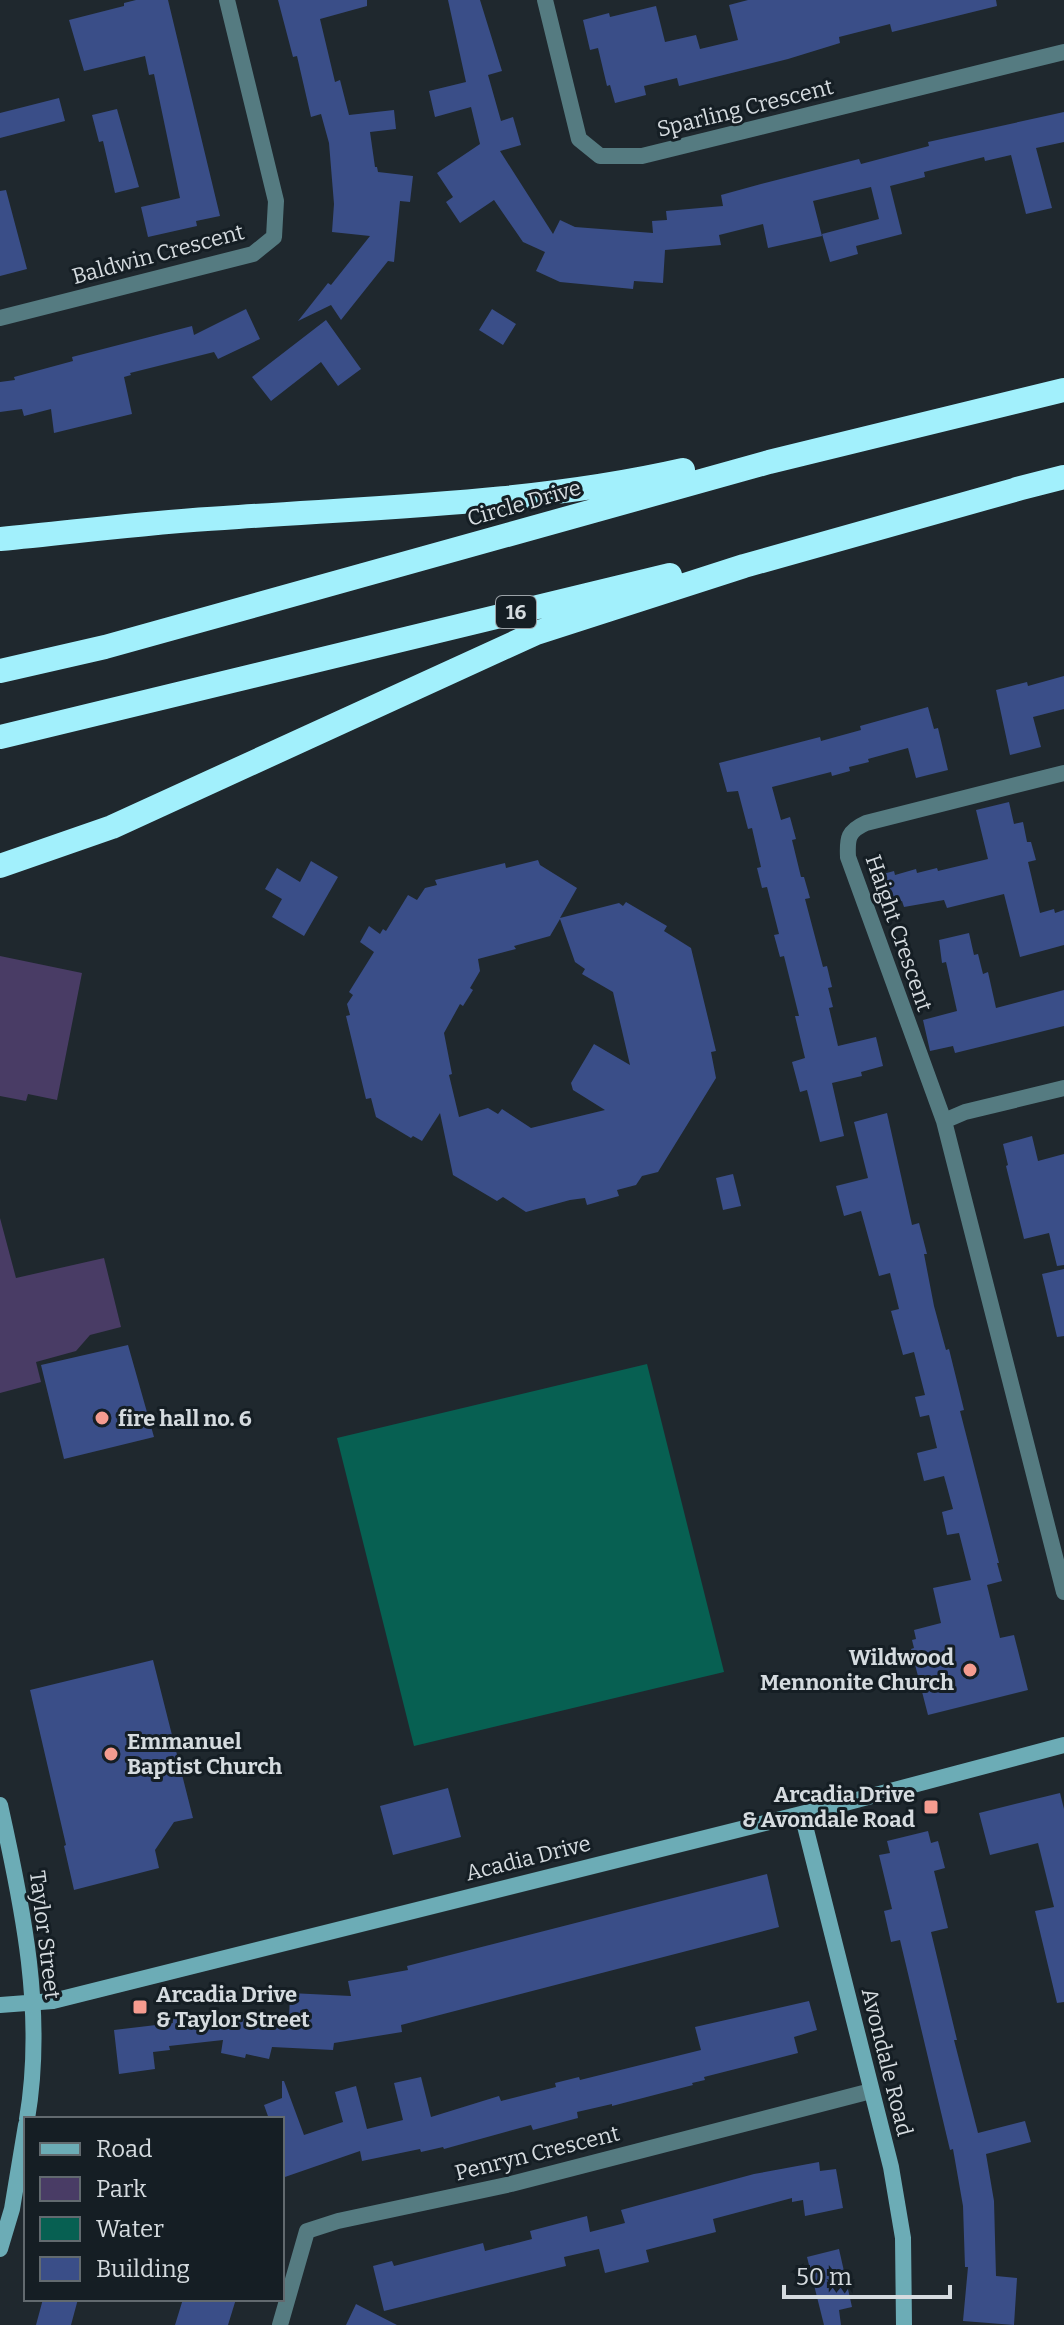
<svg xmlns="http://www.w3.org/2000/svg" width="1064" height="2325" viewBox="0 0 1064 2325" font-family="Bitter,serif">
	<rect width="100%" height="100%" fill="#1f282e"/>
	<path fill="#493c65" d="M0 956 82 973 57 1100 28 1094 26 1101 0 1096Z
		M0 1218 16 1278 104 1258 121 1327 90 1335 76 1351 36 1362 41 1382 0 1393Z"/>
	<path fill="#076052" d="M647 1364 724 1672 414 1746 337 1438Z"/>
	<path fill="#3a4e88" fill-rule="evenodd" d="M136 0H168L220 216 196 221 197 226 148 237 141 207 180 198 154 74 149 75 145 56 84 71 69 20 124 6V3Z
		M278 0H367V6L320 19 335 82 340 80 349 115 394 110 396 129 370 132 375 167H377L378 172 413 176 410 202 400 201 394 262 388 261 341 320 331 305 298 321 328 283 331 285 370 236 332 232 334 204 329 143 321 114 311 117 297 56 293 57Z
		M448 0H480L502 71 488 75 501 121 513 117 521 145 500 151 553 234 560 220 575 227 653 233 652 221 667 220 666 211 723 206 721 195 761 184 859 159 861 164 929 146 928 142 1064 112V142L1036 148 1052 208 1026 214 1011 155 985 161 984 157 924 172 925 177 890 186 902 234 856 246 858 254 830 262 822 234 879 219 871 187 813 201 822 236 768 248 763 224 719 235 721 245 665 250 663 283 634 281 633 289 560 282 536 271 545 252 523 242 494 200 460 223 446 202 453 197 437 173 480 144 471 107 435 117 429 91 466 82Z
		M748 0H996L997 6 892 32 890 24 839 37 840 43 788 59 679 86 677 78 644 86 646 95 615 103 610 85 607 86 598 48 590 50 583 20 609 13 610 17 656 6 665 42 696 35 700 49 738 40 729 5Z
		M59 98 65 121 0 138V113Z
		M117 109 139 187 115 193 103 141 99 142 92 115Z
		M6 190 27 269 0 276V191Z
		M246 309 260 339 218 359 214 352 130 373 131 375 124 377 132 414 54 433 51 409 24 416 22 409 0 412V382L15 380 14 377 73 361 72 357 192 326 194 335Z
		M492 309 516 324 503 345 479 330Z
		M326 320 361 369 338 386 321 362 271 401 252 377Z
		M1064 676V709L1033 717 1041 747 1010 755 996 690 1027 682 1028 686Z
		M928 707 934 729 938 728 948 770 916 778 908 748 868 759 869 762 849 767 850 771 832 776 831 772 772 787 781 820 790 817 796 839 792 840 801 877H804L810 898 805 899 823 967 827 966 832 987 828 988 833 1007 829 1008 838 1046 876 1037 883 1066 861 1072 862 1076 832 1083 844 1136 820 1142 807 1090 800 1092 792 1062 805 1058 795 1016H799L784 956 780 957 774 935 779 934 767 887 762 888 757 868 761 867 752 828 748 829 738 791 727 792 719 763 820 737 821 741 861 730 860 726Z
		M1009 802 1014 824 1023 822 1027 842H1031L1036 860 1028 862 1040 913 1054 909 1055 913 1064 910V945L1020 957 1004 894 947 908 944 900 904 907 902 901 880 907 872 877 894 871 895 875 916 869 917 873 937 868 938 871 988 859 976 810Z
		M538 860 540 865 577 888 560 918 619 903 623 906 626 902 667 926 664 931 691 948 716 1051 711 1052 716 1078 658 1172 642 1176 636 1185 617 1190 619 1196 587 1205 585 1198 570 1200 526 1212 503 1197 497 1201 453 1175 440 1113 422 1141 413 1136 411 1138 376 1117 371 1098 366 1099 346 1016 350 1015 347 1004 353 995 349 992 374 952 360 942 369 926 380 934 383 929 386 931 408 895 417 900 425 888 437 885 435 880 505 863 506 868ZM560 919 575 962 585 969 582 974 613 992 630 1065 594 1044 571 1083 573 1090 605 1110 531 1128 502 1109 498 1114 488 1108 459 1117 449 1075 452 1074 444 1033 460 1004 463 1006 473 990 470 988 480 971 478 959 516 949 514 946 550 936Z
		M311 861 338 877 304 936 272 917 282 899 265 889 277 868 300 882Z
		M969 933 974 955 978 954 983 974 988 972 996 1008 1064 990V1026L955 1053 953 1046 930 1051 923 1020 957 1011 946 962 942 963 939 940Z
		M887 1113 912 1225 919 1223 927 1254H924L934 1306 946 1350 949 1349 964 1410 960 1411 999 1563H997L1002 1581 987 1585 1000 1638 1014 1635 1028 1690 928 1715 911 1649 914 1648 912 1640 916 1639 914 1630 941 1623 933 1588 971 1580 959 1533 947 1535 942 1512 953 1509 944 1476 924 1481 917 1453 937 1448 929 1415 920 1417 915 1397 925 1395 914 1352 903 1355 891 1311 899 1309 890 1273 879 1276 861 1211 844 1216 836 1186 868 1178 854 1122Z
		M1032 1136 1038 1161 1064 1154V1265L1057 1266 1049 1233 1024 1239 1006 1166 1008 1165 1003 1144Z
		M733 1174 741 1206 723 1210 716 1178Z
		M1064 1269V1336L1057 1337 1042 1274Z
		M128 1345 154 1437 64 1459 41 1365Z
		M153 1660 193 1818 174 1822 155 1850 159 1868 74 1890 64 1846 66 1845 30 1690Z
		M448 1788 461 1837 393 1855 380 1806Z
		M1060 1793 1064 1809V2002L1057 2003 1035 1911 1054 1907 1038 1843 990 1855 979 1813Z
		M928 1831 931 1843 938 1841 945 1868 934 1871 948 1928 931 1932 957 2040H954L978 2133 1025 2121 1031 2142 986 2154 994 2201 996 2276 1017 2278 1014 2325 963 2321 968 2267H965L963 2206 953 2149 950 2150 900 1940 891 1942 884 1911 892 1909 879 1855 890 1853 887 1841Z
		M767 1874 779 1927 401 2025 402 2032 334 2043 333 2050 272 2047 269 2059 246 2054 245 2058 221 2053 223 2040 169 2046 170 2050 153 2052 155 2069 119 2074 114 2030 173 2023 172 2016 200 2013 201 2020 230 2026 233 2012 253 2016 254 2012 289 2020 290 1993 351 1996 348 1981 408 1970 407 1966Z
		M809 2001 817 2030 794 2037 798 2053 704 2077 705 2080 692 2083 693 2085 612 2106V2104L577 2112 578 2118 533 2130 531 2125 444 2149 443 2147 421 2152 420 2149 362 2161 360 2151 282 2178V2119H269L264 2105 282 2098V2081H284L304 2135 343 2122 335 2092 356 2086 367 2129 403 2120 394 2083 421 2077 431 2117 499 2096 501 2101 556 2087 555 2083 579 2077 580 2080 701 2050 695 2027Z
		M819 2162 820 2171 836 2169 843 2208 805 2216 803 2200 792 2202V2198L713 2219 716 2232 646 2250 649 2262 605 2273 599 2249 564 2257 566 2266 384 2311 373 2266 392 2261 394 2266 483 2243 485 2251 532 2239 530 2231 587 2216 590 2232 625 2223 621 2210 754 2174Z
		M839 2249 852 2307 839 2310 841 2325H824L807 2257Z
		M43 2299H78L71 2325H36Z
		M183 2299H236L228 2325H175Z
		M356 2304 397 2325H346Z"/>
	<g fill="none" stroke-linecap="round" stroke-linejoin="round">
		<path stroke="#557b81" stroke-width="16" d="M545 0 579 139 600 156H642L1064 52
			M0 318 253 254 274 237 276 201 227 0
			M1064 1088 965 1112 944 1121 1064 1592
			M944 1121 848 857C847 838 848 831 866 823L1064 773
			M280 2325 307 2231 338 2221 511 2184 871 2091"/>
		<path stroke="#6cacb6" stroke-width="16" d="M0 1805C23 1908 45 2014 27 2119
			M802 1814 891 2167 903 2238 904 2325
			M0 2005 53 2001 849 1802 1064 1745
			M0 2249 12 2209 26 2125"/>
		<path stroke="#a2f0fc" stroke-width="24" d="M1017 489 1064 477
			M0 539C75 532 149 522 224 518 377 507 533 504 683 470
			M0 671 105 647 769 462 1064 390
			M0 737 670 575
			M0 866 112 827 536 633 744 566 1032 485"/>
	</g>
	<g fill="#f59c90" stroke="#151e24" stroke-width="3">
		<circle cx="102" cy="1418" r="8"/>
		<circle cx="970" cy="1670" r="8"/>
		<circle cx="111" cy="1754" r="8"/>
		<rect x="923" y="1799" width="16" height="16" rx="4"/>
		<rect x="132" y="1999" width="16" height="16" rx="4"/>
	</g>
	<g text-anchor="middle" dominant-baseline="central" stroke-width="6" stroke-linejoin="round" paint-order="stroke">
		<rect fill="#151e24" stroke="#9ba2a7" stroke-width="2" x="496" y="596" width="40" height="32" rx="6"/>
		<g font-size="20" font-weight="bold" fill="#d5dbdf">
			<text x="516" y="612">16</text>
		</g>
		<g font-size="22" fill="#d5dbdf" stroke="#151e24">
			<text transform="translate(745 108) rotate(-14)">Sparling Crescent</text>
			<text transform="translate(158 254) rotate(-15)">Baldwin Crescent</text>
			<text transform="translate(524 503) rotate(-16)">Circle Drive</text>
			<text transform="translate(899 933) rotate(71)">Haight Crescent</text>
			<text transform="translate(528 1858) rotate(-14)">Acadia Drive</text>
			<text transform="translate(45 1935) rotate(83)">Taylor Street</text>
			<text transform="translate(887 2062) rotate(76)">Avondale Road</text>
			<text transform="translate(537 2153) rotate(-14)">Penryn Crescent</text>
		</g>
		<g font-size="22" font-weight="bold" fill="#d5dbdf" stroke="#151e24" text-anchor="start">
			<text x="118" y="1418">fire hall no. 6</text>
			<text x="954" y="1657" text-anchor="end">Wildwood<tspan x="954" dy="25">Mennonite Church</tspan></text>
			<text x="127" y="1741">Emmanuel<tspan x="127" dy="25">Baptist Church</tspan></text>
			<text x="915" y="1794" text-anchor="end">Arcadia Drive<tspan x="915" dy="25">&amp; Avondale Road</tspan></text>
			<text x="156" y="1994">Arcadia Drive<tspan x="156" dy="25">&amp; Taylor Street</tspan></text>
		</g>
	</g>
	<rect x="24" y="2117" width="260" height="184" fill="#151e24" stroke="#626a6f" stroke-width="2"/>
	<rect x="40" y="2143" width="40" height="12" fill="#6cacb6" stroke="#626a6f" stroke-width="2"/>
	<text x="96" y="2157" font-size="24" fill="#d5dbdf">Road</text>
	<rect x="40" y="2177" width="40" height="24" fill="#493c65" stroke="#626a6f" stroke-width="2"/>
	<text x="96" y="2197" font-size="24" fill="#d5dbdf">Park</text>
	<rect x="40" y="2217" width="40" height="24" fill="#076052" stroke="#626a6f" stroke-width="2"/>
	<text x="96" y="2237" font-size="24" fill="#d5dbdf">Water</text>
	<rect x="40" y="2257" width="40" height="24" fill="#3a4e88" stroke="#626a6f" stroke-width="2"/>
	<text x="96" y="2277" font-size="24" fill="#d5dbdf">Building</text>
	<path d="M784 2285v12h166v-12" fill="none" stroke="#d5dbdf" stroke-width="4"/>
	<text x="796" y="2285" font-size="24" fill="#d5dbdf" stroke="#151e24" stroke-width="6" paint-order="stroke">50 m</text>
</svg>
